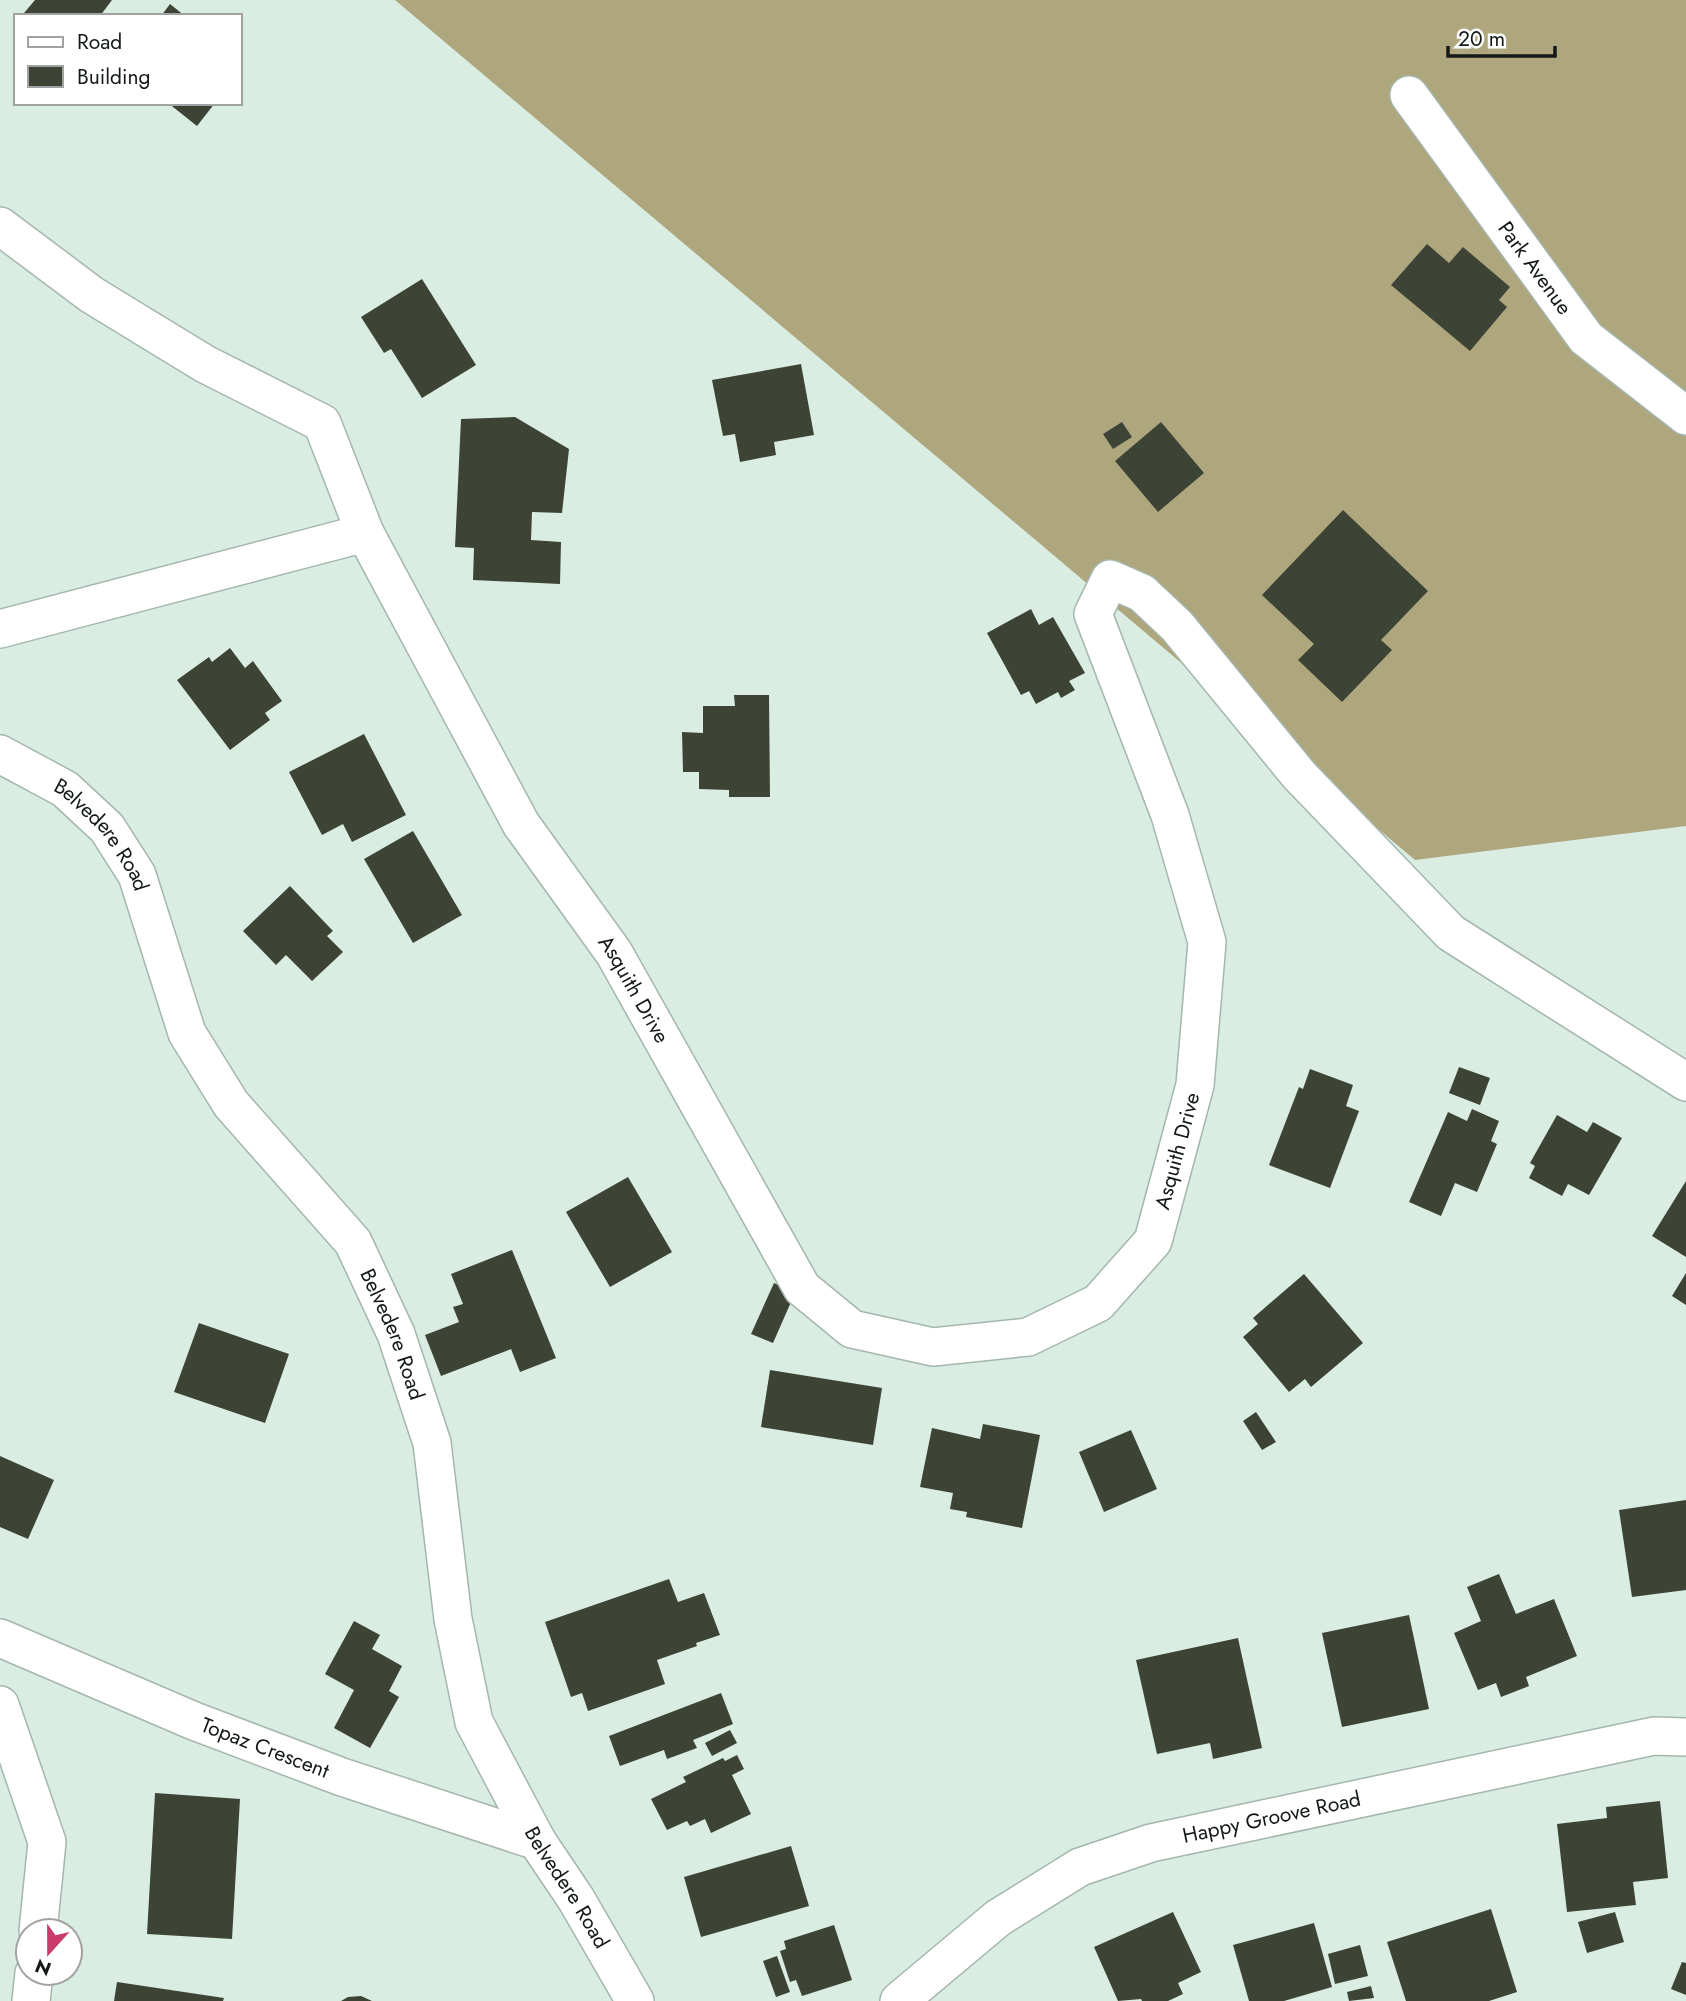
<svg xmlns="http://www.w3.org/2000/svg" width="1686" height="2001" viewBox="0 0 1686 2001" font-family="Jost,sans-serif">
	<rect width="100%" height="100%" fill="#daede3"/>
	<path fill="#aea77e" d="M395 0H1686V826L1415 860Z"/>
	<path fill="#3d4436" d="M35 0H112L100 16H27L24 13Z
		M170 4 185 16H161Z
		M168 103H215L197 126Z
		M1427 244 1449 263 1463 247 1510 287 1499 300 1507 307 1470 351 1391 285Z
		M422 279 476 365 422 398 391 349 384 353 361 317Z
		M801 364 814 435 774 442 776 455 740 462 735 434 723 436 712 380Z
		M515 417 569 449 562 513 532 512 531 540 561 542 560 584 473 580 474 548 455 547 461 419Z
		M1122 422 1132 437 1113 449 1103 434Z
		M1161 422 1204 473 1158 512 1115 461Z
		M1343 510 1428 591 1381 640 1392 650 1342 702 1298 660 1314 644 1262 595Z
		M1031 609 1039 625 1053 617 1085 673 1069 681 1075 690 1061 698 1058 692 1036 704 1029 691 1021 695 987 633Z
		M230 648 245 668 253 661 282 701 265 713 270 720 230 750 177 680 209 657 212 662Z
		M734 695H769L770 797H729V790L699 789V772H683L682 732 703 733V706H735Z
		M364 734 406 815 352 842 343 824 322 835 289 772Z
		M413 831 462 915 413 943 364 859Z
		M290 886 333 931 327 936 343 952 312 981 286 955 276 965 243 931Z
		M1459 1067 1490 1078 1480 1105 1449 1093Z
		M1310 1069 1353 1085 1346 1106 1359 1111 1330 1188 1269 1165 1299 1087 1303 1089Z
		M1472 1109 1499 1121 1491 1141 1497 1144 1477 1192 1455 1183 1441 1216 1409 1202 1448 1112 1467 1121Z
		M1557 1115 1587 1132 1593 1122 1622 1138 1589 1195 1568 1184 1562 1196 1529 1178 1535 1166 1530 1163Z
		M628 1177 672 1252 610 1287 566 1212Z
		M1686 1181V1257L1652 1236Z
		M512 1250 556 1358 520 1372 511 1349 441 1376 425 1335 459 1322 453 1307 463 1304 451 1274Z
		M1686 1273V1305L1672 1296Z
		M1304 1274 1363 1343 1311 1387 1305 1379 1289 1392 1243 1337 1258 1324 1253 1318Z
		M774 1283 795 1293 773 1343 751 1334Z
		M199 1323 289 1354 265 1423 174 1392Z
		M770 1370 882 1388 873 1445 761 1427Z
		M1256 1412 1276 1442 1262 1450 1243 1421Z
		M983 1424 1040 1435 1022 1528 966 1517 967 1512 950 1509 953 1493 920 1487 932 1428 980 1439Z
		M1131 1430 1157 1489 1104 1512 1079 1452Z
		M0 1456 54 1480 28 1539 0 1527Z
		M1686 1500V1590L1632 1597 1619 1510Z
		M1499 1574 1516 1614 1554 1599 1577 1656 1526 1677 1529 1686 1501 1697 1496 1683 1478 1690 1454 1633 1481 1621 1467 1587Z
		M669 1579 678 1602 704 1593 720 1635 696 1643 697 1646 657 1660 665 1684 588 1711 582 1693 571 1697 545 1622Z
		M1409 1615 1429 1709 1342 1727 1322 1633Z
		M354 1621 380 1635 372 1649 402 1666 389 1691 399 1697 370 1748 334 1728 354 1690 325 1674Z
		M1238 1638 1262 1748 1213 1759 1210 1743 1157 1754 1136 1660Z
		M721 1693 733 1724 693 1740 697 1748 667 1759 664 1750 620 1766 609 1736Z
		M730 1730 737 1743 712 1756 705 1743Z
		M737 1755 744 1769 732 1775 751 1814 711 1833 705 1819 690 1826 687 1821 667 1830 651 1799 686 1782 683 1777 723 1758 725 1761Z
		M155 1793 240 1799 232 1939 147 1934Z
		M1660 1801 1668 1878 1633 1882 1636 1905 1567 1912 1557 1824 1607 1818 1606 1807Z
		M791 1846 809 1906 701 1937 684 1877Z
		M1491 1909 1517 1992 1489 2001H1406L1387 1942Z
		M1173 1912 1201 1972 1178 1983 1183 1994 1168 2001H1142L1141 1999 1118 2001 1094 1947Z
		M1615 1912 1624 1942 1587 1953 1578 1922Z
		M1314 1923 1332 1987 1284 2001H1249L1233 1945Z
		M834 1925 852 1980 802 1996 796 1980 790 1982 780 1951 786 1949 784 1941Z
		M1360 1945 1368 1976 1335 1984 1328 1954Z
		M777 1956 790 1992 776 1997 763 1961Z
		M1682 1962 1686 1963V1995L1671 1989Z
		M117 1982 224 1998 223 2001H114Z
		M1371 1986 1374 1998 1349 2001 1347 1992Z
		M361 1996 372 2001H341L348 1997Z"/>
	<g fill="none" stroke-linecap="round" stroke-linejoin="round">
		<defs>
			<g id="street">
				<path id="s1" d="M1409 95 1586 338 1686 416"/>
				<path id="s2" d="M0 226 92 295 205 364 322 423 365 533 521 824 614 953 802 1288 852 1329 933 1347 1028 1337 1098 1303 1153 1241 1195 1085 1207 942 1170 815 1093 614 1110 579 1142 593 1177 626 1299 775 1451 933 1686 1082"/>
				<path d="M0 629 365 533"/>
				<path id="s3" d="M0 754 65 789 107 828 137 875 187 1033 231 1104 353 1242 396 1334 432 1443 453 1619 474 1722 537 1841 576 1899 635 2001"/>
				<path id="s4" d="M0 1638 194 1721 342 1777 537 1841"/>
				<path d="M0 1705 47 1842 38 1931"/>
				<path d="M31 2001 34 1973"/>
				<path id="s5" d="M899 2001 998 1918 1080 1867 1151 1843 1654 1736 1686 1737"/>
			</g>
		</defs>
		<use href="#street" stroke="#a4b6ad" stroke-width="40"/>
		<use href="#street" stroke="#fff" stroke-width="37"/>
	</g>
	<g text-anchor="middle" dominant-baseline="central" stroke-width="7" stroke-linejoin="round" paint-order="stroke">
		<g font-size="21" fill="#131916" stroke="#fff">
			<text stroke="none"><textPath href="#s1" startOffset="214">Park Avenue</textPath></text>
			<text stroke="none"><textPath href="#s3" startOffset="133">Belvedere Road</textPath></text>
			<text stroke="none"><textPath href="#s2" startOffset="1027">Asquith Drive</textPath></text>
			<text stroke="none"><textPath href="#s2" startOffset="1867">Asquith Drive</textPath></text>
			<text stroke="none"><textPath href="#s3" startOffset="721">Belvedere Road</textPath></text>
			<text stroke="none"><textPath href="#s4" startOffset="287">Topaz Crescent</textPath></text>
			<text stroke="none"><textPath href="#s5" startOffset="424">Happy Groove Road</textPath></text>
			<text stroke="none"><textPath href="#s3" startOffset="1309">Belvedere Road</textPath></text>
		</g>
	</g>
	<rect x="14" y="14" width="228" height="91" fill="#ffffff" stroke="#a1a3a2" stroke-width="2"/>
	<rect x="28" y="37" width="35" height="10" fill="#ffffff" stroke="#a1a3a2" stroke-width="2"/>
	<text x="77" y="49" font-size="21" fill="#131916">Road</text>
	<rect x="28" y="66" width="35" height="21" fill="#3d4436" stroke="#a1a3a2" stroke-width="2"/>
	<text x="77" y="84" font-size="21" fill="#131916">Building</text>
	<g transform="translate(49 1952) rotate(201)"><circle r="33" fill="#ffffff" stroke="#a1a3a2" stroke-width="2"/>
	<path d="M0-5L12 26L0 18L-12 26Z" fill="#c83b6a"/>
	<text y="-10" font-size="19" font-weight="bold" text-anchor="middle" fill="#131916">N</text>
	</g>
	<path d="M1448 46v10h107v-10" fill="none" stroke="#131916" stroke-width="3.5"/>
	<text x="1458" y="46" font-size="21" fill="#131916" stroke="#ffffff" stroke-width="5" paint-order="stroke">20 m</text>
</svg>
